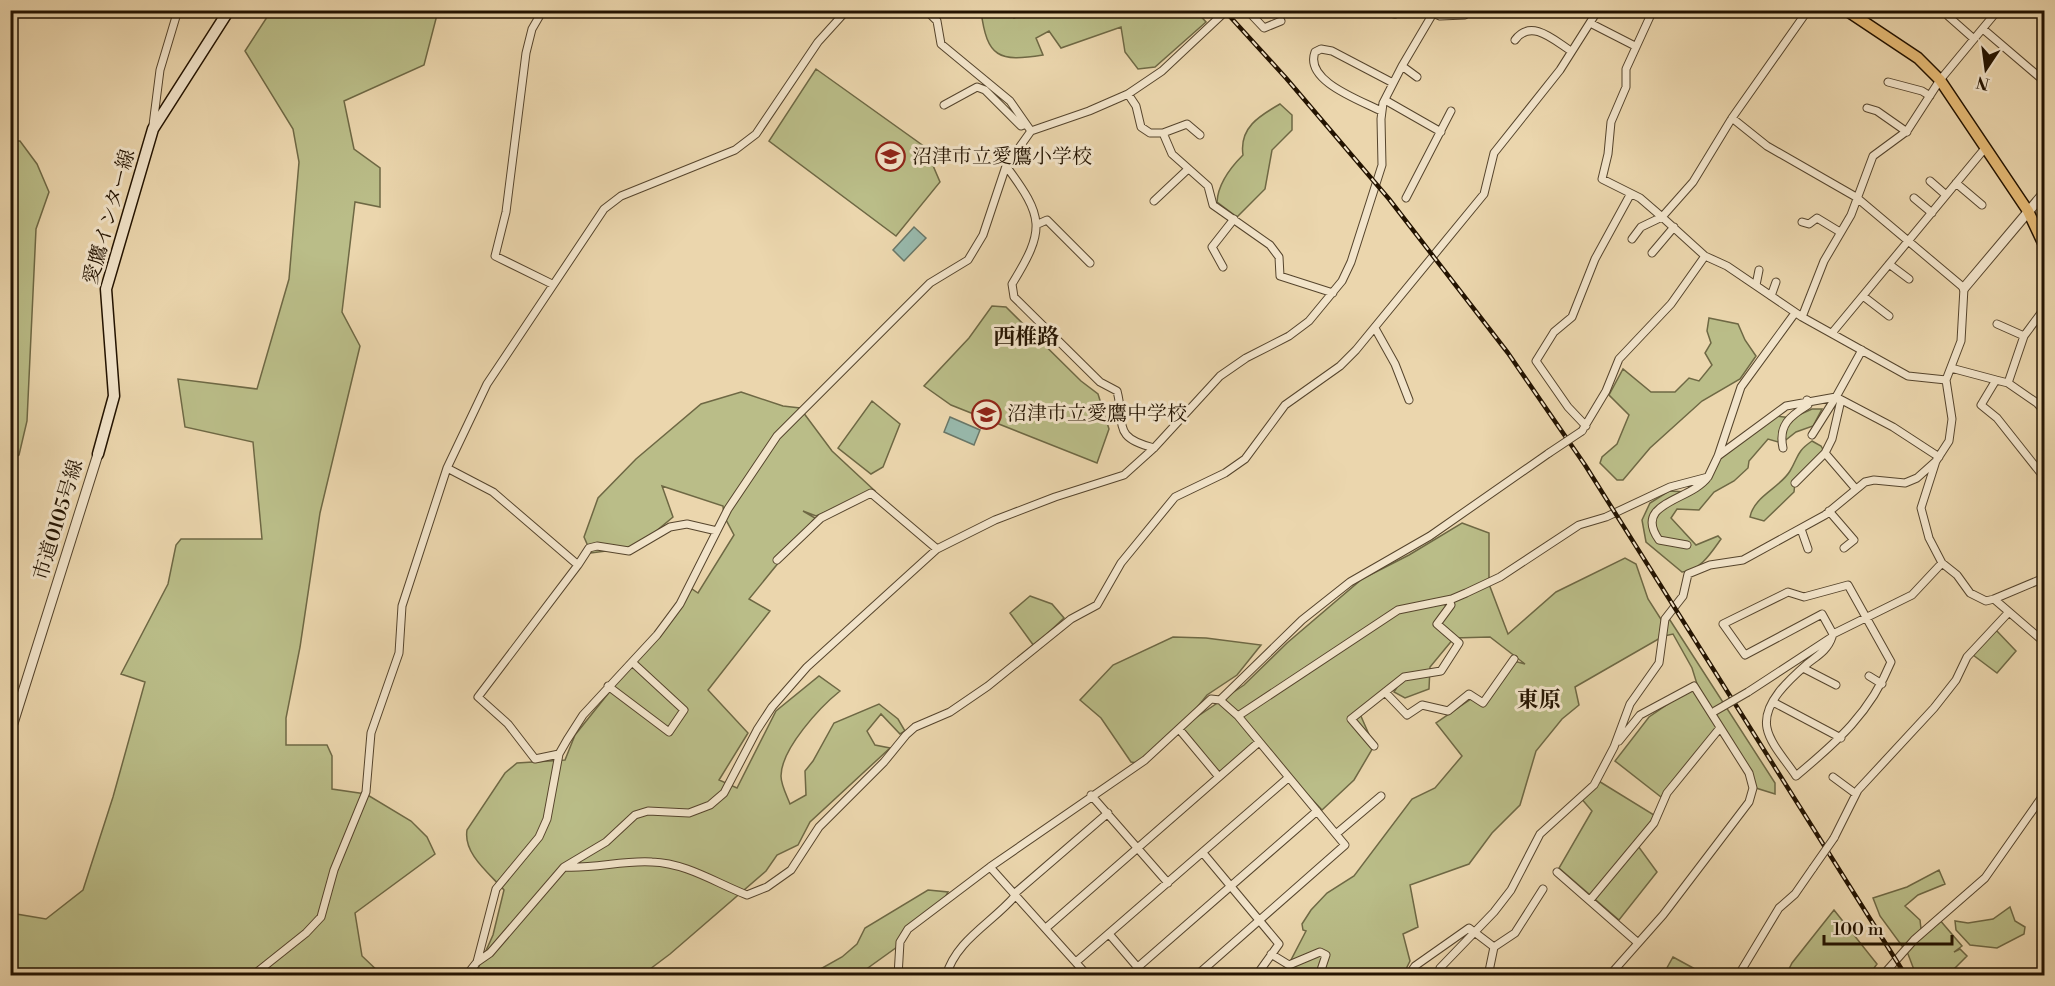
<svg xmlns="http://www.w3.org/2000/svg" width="2055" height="986" viewBox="0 0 2055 986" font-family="'Libre Bodoni','Noto Serif JP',serif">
	<rect width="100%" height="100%" fill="#ebd6ad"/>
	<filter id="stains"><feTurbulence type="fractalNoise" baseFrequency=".00333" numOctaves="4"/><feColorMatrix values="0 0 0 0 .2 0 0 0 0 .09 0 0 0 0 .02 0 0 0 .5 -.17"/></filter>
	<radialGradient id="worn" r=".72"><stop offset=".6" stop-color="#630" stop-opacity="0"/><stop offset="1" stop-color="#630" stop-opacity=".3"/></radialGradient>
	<path fill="#babd88" stroke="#6e6844" stroke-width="1.5" d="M271 11H438L424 65 344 101 354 149 380 168V207L355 202 342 312 360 346 320 513 300 647 286 718V745H327L332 756V789L366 794 411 821 427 837 435 854 355 913 362 956 382 975H11L10 913 46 919 83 890 113 797 145 682 121 674 168 584 176 545 181 539H262L253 442 185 427 178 379 257 389 289 279 299 162 293 129 245 51Z
		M1032 11H1196L1206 22 1155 67 1138 69 1125 52 1121 27 1061 48 1049 31 1036 38 1043 55C999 62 987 58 981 11H1003L1014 18Z
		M816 69 925 147 940 182 896 236 769 141Z
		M1280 104 1292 115V130L1272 150 1265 189 1237 217 1217 202C1218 184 1230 168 1243 155 1239 128 1259 116 1280 104Z
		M11 141H20L37 164 49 192 36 229 27 421 19 455 11 460Z
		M992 306 1006 307 1081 381 1098 394 1109 429 1097 463 951 405 924 386 969 338Z
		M1709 318 1738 324 1745 340 1756 356 1740 379 1702 401 1650 448 1623 480H1617L1600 463 1602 457 1617 444 1629 415 1609 395 1623 369 1651 392H1675L1689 378 1699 381 1712 365 1705 353 1711 343 1707 331Z
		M741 392 783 406 800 408 832 451 875 491 816 516 803 511 815 518 749 599 770 611 708 690 748 733 719 780 737 788 776 711 819 676 840 691C820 707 781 749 781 776 781 785 787 796 790 804L806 795 805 771 813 761 834 723 879 704 898 719 905 731 900 734 881 714 867 731 875 745 890 748 810 822 798 845 777 855 766 871 670 954 642 975H475L493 935 504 890C490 874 463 854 467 830L505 773 517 763 565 760 575 735 692 589 698 593 734 535 724 516 723 506 662 486 673 517 637 547 591 553 584 537 598 498 636 459 701 404Z
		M872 401 900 424 883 467 871 474 838 448Z
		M1812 409H1822L1813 426 1796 432 1782 443 1768 439 1749 461 1748 468 1734 481 1714 492 1699 510 1677 509 1671 518 1696 545 1718 536 1721 539C1711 553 1700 571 1682 572L1646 542 1642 520 1650 503 1669 491 1688 492 1709 474 1720 458 1776 416 1792 418Z
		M1812 441 1821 446 1825 453 1795 482 1794 492 1764 521 1750 517C1754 496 1780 488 1790 471 1799 456 1796 452 1812 441Z
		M1462 523 1489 533V584L1508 634 1556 592 1625 558 1636 564 1648 599 1664 624 1662 637 1575 687 1579 705 1562 719 1536 751 1520 805 1492 833 1469 864 1410 885 1418 927 1403 934 1410 961 1403 975H1290L1291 960 1306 931 1303 930 1302 924 1311 910 1327 893 1354 876 1412 799 1435 788 1462 756 1436 723 1471 699 1484 706 1514 661 1525 664 1490 637 1454 638 1430 667 1429 689 1405 698 1394 692 1402 679 1360 714 1374 746 1354 780 1322 810 1259 743 1220 775 1182 727 1244 685 1287 643 1362 579 1409 555Z
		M1030 596 1052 604 1064 618 1034 646 1010 613Z
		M1668 617 1775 783V794L1756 788 1697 684 1692 668 1673 634 1664 636Z
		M1995 629 2016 651 1997 673 1973 655Z
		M1173 637 1206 638 1261 645 1237 675 1207 695 1178 731 1137 763 1131 762 1101 718 1080 700 1113 665Z
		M1693 687 1719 728 1661 797 1615 761 1649 717Z
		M1597 780 1654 815 1638 846 1657 872 1619 920 1559 868 1592 811 1580 797Z
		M1939 870 1945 884 1918 895 1905 906 1920 920 1921 929 1914 940 1939 919 1962 946 1954 952 1960 949 1967 956 1948 975H1916L1908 954 1880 916 1873 898 1907 887Z
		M928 890 948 892 938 910 905 934 897 947 858 975 808 976 842 957 857 944 865 928Z
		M2010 907 2015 921 2025 927 2024 934 1997 948 1970 945 1956 930 1955 921 1968 923 1993 919Z
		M1834 910 1877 964 1869 975H1786L1792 963Z
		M1673 957 1706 975H1663Z"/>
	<path fill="#98b9ac" stroke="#697768" stroke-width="1.5" d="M914 227 926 238 904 261 893 250Z
		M950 417 980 430 974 445 944 432Z"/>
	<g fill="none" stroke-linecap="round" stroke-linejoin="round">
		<defs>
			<path id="minor" d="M543 10 532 29 526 53 506 212 495 256 552 284
				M926 10 937 21 941 44 1010 101 1031 131
				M1247 10 1264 28 1281 21
				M1375 10 1395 14 1402 10
				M1949 10 1948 16 1974 39
				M2041 10 2044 13
				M1433 13 1440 16 1465 15
				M10 21 13 10
				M1590 23 1635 46
				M1983 29 2044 81
				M1515 40C1531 18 1554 40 1571 51
				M1402 66 1417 77
				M1888 82 1922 91 1930 96
				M1128 94 1136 106 1141 127 1150 133H1163L1172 154 1208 186 1213 205 1270 245 1279 257 1280 276 1333 293
				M1385 100 1441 132
				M944 105 977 87 985 90 1021 126 1026 124
				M1867 108 1877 111 1907 132
				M1381 111C1360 100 1304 81 1315 52L1321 49 1332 51 1393 83
				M153 125 160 70 178 10
				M1163 133 1187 124 1200 135
				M1006 166C1044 217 1046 229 1012 284L1014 297 1100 382 1117 391C1126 425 1111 437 1154 448
				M1930 181 1946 195
				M1956 183 1982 205
				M1406 198 1451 111
				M1914 198 1932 213
				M1154 201 1187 170
				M1802 222 1809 224 1817 218 1840 232
				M1038 224 1047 220 1090 263
				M1632 239 1641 227 1662 217 1640 198 1602 179 1608 154 1611 122 1626 87V69L1653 10
				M1652 253 1674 227
				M1705 256 1727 266 1802 317 1908 376 1946 380
				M1889 264 1909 279
				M1223 267 1212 247 1234 219
				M1756 285 1759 270
				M1771 296 1776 282
				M1863 296 1889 316
				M2044 309 2024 336 2008 383 1996 380 1981 405 1997 418 2043 476 2044 474
				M1802 317 1824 261 1851 215 1873 156 1907 131 1940 80 1998 10
				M1997 324 2024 336
				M1376 330 1395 364 1409 400
				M1832 333 1986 147
				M1951 368 1996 380
				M2008 383 2037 403 2044 411
				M1841 400 1832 439 1825 453 1855 488
				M1586 426 1568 407 1536 361 1554 332 1572 317 1595 259 1630 195
				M1582 431 1606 391 1619 359 1671 304 1705 256 1662 217 1693 182 1732 118 1808 10
				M1812 435 1836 397 1893 427 1939 457
				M1783 448C1778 425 1790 416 1808 405L1807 400
				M1718 456 1786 406 1836 397 1862 350
				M1936 461 1921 508 1929 538 1942 563 1957 575 1970 593 1986 601 1994 599 2044 642
				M447 468 493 492 578 565 478 697 508 724 535 759 559 754
				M1795 483 1825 453
				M1829 511 1854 540 1844 548
				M1801 529 1808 549
				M1687 545 1659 540C1632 502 1691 501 1708 477
				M777 560 821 518 871 493 937 549
				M578 565 589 548 597 546 629 551 670 527 687 524 717 531
				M1994 599 2044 578
				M1832 637C1828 650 1817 656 1807 664 1791 678 1762 703 1767 728 1770 744 1787 762 1796 776 1838 741 1870 713 1891 662L1848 585 1804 597 1788 592 1723 624 1745 655 1822 614 1833 634
				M1803 668 1836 685
				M1869 676 1882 684
				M608 686 669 732 684 710 632 662
				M1385 692 1407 715 1422 705 1448 711 1469 694 1483 703 1514 659
				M1748 692 1832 637 1833 634 1912 595 1942 563
				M1220 700 1302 620 1350 582 1430 536 1549 453
				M1773 702 1841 738
				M1238 716 1398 610 1452 599 1466 593 1500 577 1579 525 1606 517 1670 487 1708 477 1718 456 1741 387 1795 313
				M1179 729 1219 777
				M1374 746 1351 719 1404 677 1441 671 1459 643 1437 624 1451 605 1449 600
				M1833 777 1856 794
				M1091 795 1168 883
				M1336 834 1381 796
				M1834 838 1858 790 1934 708 1956 680 1967 657 2008 613
				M1203 853 1279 944 1256 976
				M564 867 606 842 635 815 648 811 689 813 710 805 724 793 757 730 772 707 807 667 937 549 995 520 1055 497 1124 475 1154 448 1220 376 1246 358 1289 336 1309 321 1342 281 1351 262 1382 165 1381 119 1383 103 1402 66 1435 10
				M990 867 1088 976
				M1557 872 1637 942
				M1014 894 1108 813
				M1590 900 1654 823 1667 793 1719 729
				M1046 928 1259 742
				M1110 935 1145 976
				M1494 947 1515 933 1543 889
				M1271 954 1289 965 1320 952 1326 955 1319 976
				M477 962 496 889 539 837 547 819 559 754 567 740 583 715 657 635 680 604 728 509 777 436 930 283 968 260 983 235 1006 166 1031 131 1089 111 1128 94 1162 71 1227 10
				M1076 962 1288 778
				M1138 967 1317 811
				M252 976 306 933 321 917 334 870 366 792 371 733 399 653 402 606 447 468 487 384 604 209 621 196 735 150 756 134 818 42 847 10
				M466 976 477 962 490 953 564 867C594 869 623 860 652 862 686 863 716 883 747 895L767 887 791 870 819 827 884 762 906 735 915 727 950 712 988 686 1071 619 1097 605 1121 563 1175 497 1225 473 1245 459 1285 405 1340 366 1356 350 1484 194 1494 153 1560 70 1598 10
				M898 976 900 942 908 929 990 867 1145 760 1211 699 1220 700 1238 716 1345 845 1196 976
				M946 976C956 940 992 923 1015 896
				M1408 976 1415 966 1469 928 1494 947 1488 976
				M1437 976 1440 968 1494 912 1511 890 1540 834 1594 785 1614 747 1630 704 1659 663 1665 619 1683 596 1688 574 1710 565 1743 560 1825 515 1865 482 1874 480 1905 483 1917 478 1936 461 1949 441 1952 419 1946 380 1961 341 1964 288 1856 197 1767 146 1732 118
				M1609 976 1663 915 1749 802 1753 788 1749 773 1694 686 1640 715 1619 741
				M1738 976 1779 908 1795 894 1813 868
				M1882 976 1914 940 1985 878 2044 794
				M2044 976V975"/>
			<path id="tertiary" d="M1964 288 2044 193
				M10 733 98 454"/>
			<path id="secondary" d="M98 454 114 396 106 289 153 129 229 10"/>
			<path id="primary" d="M1846 10 1918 58 1940 80 2028 211 2044 245"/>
		</defs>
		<use href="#minor" stroke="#55442c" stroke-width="9"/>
		<use href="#tertiary" stroke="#55442c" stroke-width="11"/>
		<use href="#secondary" stroke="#231301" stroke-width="13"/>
		<use href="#primary" stroke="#231301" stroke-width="13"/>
		<use href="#minor" stroke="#f2e4ca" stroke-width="7"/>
		<use href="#tertiary" stroke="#f2e4ca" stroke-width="9"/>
		<use href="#secondary" stroke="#f2e4ca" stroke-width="10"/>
		<use href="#primary" stroke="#e6bb76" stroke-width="10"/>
		<defs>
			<path id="rail" d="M1224 10 1286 78 1389 199 1508 353 1585 465 1906 976"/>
		</defs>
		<use href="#rail" stroke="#231301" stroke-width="4.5"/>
		<use href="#rail" stroke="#f2e4ca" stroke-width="2" stroke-dasharray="7" stroke-linecap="butt"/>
		<defs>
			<path id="minor-bridge" d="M1549 453 1582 431
				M1715 711 1748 692
				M1813 868 1834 838"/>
		</defs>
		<use href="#minor-bridge" stroke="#55442c" stroke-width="9" stroke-linecap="butt"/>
		<use href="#minor-bridge" stroke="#f2e4ca" stroke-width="7"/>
	</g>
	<defs>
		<symbol id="school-ring" viewBox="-11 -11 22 22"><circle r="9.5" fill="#f2e4ca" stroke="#8f2418" stroke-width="1.5"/><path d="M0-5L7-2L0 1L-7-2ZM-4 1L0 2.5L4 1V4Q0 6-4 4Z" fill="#8f2418"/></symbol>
	</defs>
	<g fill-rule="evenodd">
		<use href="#school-ring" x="874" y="140" width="33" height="33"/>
		<use href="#school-ring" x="970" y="398" width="33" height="33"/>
	</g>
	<g text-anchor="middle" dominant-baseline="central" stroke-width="6" stroke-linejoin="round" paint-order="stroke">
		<g font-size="20" fill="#231301" stroke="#f2e4ca" text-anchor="start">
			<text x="912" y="157">沼津市立愛鷹小学校</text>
			<text x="1007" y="414">沼津市立愛鷹中学校</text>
		</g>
		<g font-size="20" fill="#231301" stroke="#f2e4ca">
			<text transform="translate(110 217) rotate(-74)">愛鷹インター線</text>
			<text transform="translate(59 520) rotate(-73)">市道0105号線</text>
		</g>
		<g font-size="22" font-weight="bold" fill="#231301" stroke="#f2e4ca">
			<text x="1026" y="337">西椎路</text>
			<text x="1539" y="700">東原</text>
		</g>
	</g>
	<rect width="2055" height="986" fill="none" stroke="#ebd6ad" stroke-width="36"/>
	<rect x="12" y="12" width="2031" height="962" fill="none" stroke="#231301" stroke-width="3"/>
	<rect x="18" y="18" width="2019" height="950" fill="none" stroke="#231301" stroke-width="1.5"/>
	<g transform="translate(1986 69) rotate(193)" stroke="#f2e4ca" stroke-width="4.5" paint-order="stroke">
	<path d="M0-4.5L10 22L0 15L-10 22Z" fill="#231301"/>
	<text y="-9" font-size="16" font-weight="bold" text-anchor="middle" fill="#231301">N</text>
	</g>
	<path d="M1824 935v9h128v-9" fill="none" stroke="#231301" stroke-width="3"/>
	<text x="1833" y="935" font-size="18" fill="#231301" stroke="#f2e4ca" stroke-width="4.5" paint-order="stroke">100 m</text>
	<rect width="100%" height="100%" filter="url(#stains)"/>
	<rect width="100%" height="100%" fill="url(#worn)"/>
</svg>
